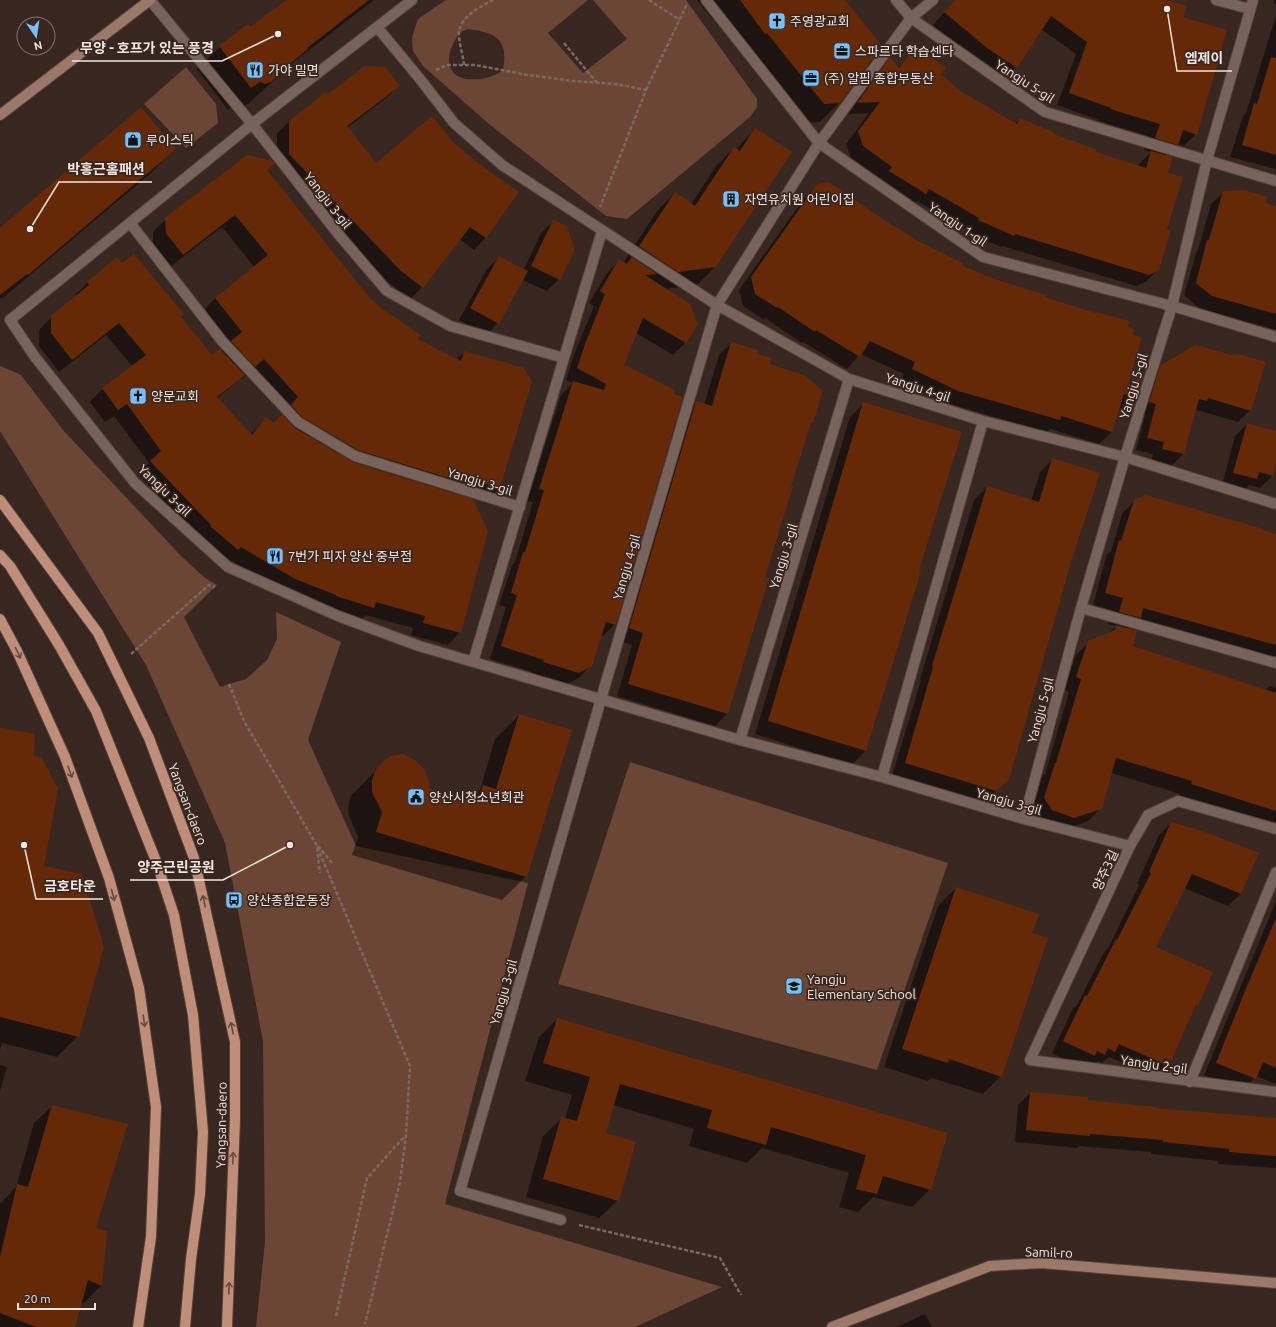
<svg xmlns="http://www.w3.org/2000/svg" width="1276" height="1327" viewBox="0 0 1276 1327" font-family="Ubuntu,'Noto Sans KR',sans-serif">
	<rect width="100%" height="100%" fill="#382720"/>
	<path fill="#6b4635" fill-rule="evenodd" d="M446 0H588L548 33 583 73 627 39 593 0H686L757 99V107L750 117 627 219 606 216 489 124 423 66 413 51 412 38 415 28 418 19ZM467 29C495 32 509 39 503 70 500 72 496 75 492 76 476 82 448 82 449 59 449 49 455 41 459 33Z
		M186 67 216 104 218 123 186 148 144 104Z
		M0 366 21 375 63 430 180 555 205 578 217 585 184 617 220 687 246 679 267 660 277 639 276 612 341 642 308 740 356 846 528 883 445 1204 722 1287 635 1327H256L265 1242 263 1041 225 843 146 665 0 431Z
		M630 762 948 863 877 1070 558 984Z"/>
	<path fill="#0007" fill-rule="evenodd" d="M286 0H374L295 61 248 104 242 106 237 104 228 110 197 69 220 47 250 28Z
		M697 0H844L839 103 820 122 804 123 718 15 712 19Z
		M955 0H1163L1182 18 1196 134 1184 146 1177 144 1165 156 1167 173 1166 230 1158 269 1146 282 1136 286 1002 246 1001 247 966 232 967 230 917 201 913 205 878 184 880 180 851 158 846 144 869 113 846 114 878 70 890 58 898 68 910 55 939 74 959 91 1015 124 1020 119 1095 153 1138 167 1139 164 1151 152 1144 150 1148 136 1099 121V120L1057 105 1076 54 1041 29 1016 67 1004 79 975 60 933 25Z
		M1274 0H1276V4L1273 3Z
		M1276 15V169L1230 157 1243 116 1246 113Z
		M399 86 386 98 347 128 376 164 432 118 486 237 474 250 459 239 422 287 410 299 388 282 277 166V134L289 121 328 95Z
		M755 129 715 267 697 285 664 289 697 324 685 343 673 355 636 333 623 366 615 624 603 636 600 635 591 665 579 678 566 685 531 674 532 672 490 659 506 607 499 605 512 565 515 562 533 502 527 501 561 395 573 383 566 380 573 357 594 306 589 303 607 273 619 261 623 263 657 211 675 193 691 204 716 166 734 148 736 149Z
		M174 149 151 173 3 298 2 297 0 299V229Z
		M266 170 368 297 417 339 457 359 464 352 500 487 487 500 456 491 453 494 460 632 448 645 411 635 413 628 365 615 361 620 283 591 228 559 225 562 199 538 138 474 149 463 114 416 105 422 90 402 102 389 133 367 106 335 59 372 39 346V330L52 317 76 297 75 295 87 283 117 259 212 357 221 351 229 344 203 311 215 298 254 267 222 227 170 267 153 246V232L166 219ZM251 371 286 410 274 424 266 418 250 435 217 399 240 378 242 379Z
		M818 185 884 221 961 267 1127 328V387L1136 397 1124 410 1119 408 1112 432 1099 444 1050 429 1047 432 946 403 901 382 904 374 860 354 847 369 803 342 802 343 765 318 764 320 743 306 739 290 805 197Z
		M1224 192 1276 207V330L1199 308 1184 295 1196 253 1198 250 1211 204Z
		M553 221 559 279 547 291 522 280 498 323 486 335 459 320 487 269 500 257 524 269 541 233Z
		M731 343 756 355 769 365 812 422 809 425 764 577 727 714 715 726 617 696 632 645 617 640 684 414 696 402 704 405 719 355Z
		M1232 356 1250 410 1238 422 1197 410 1194 413 1183 454 1171 466 1151 461 1153 454 1136 450 1145 416 1138 414 1148 379 1161 367Z
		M864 403 918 571H920L865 751 852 765 755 734 850 417Z
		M1247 424 1276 432V460L1272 476 1260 488 1249 485 1244 491 1222 485 1235 436Z
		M1053 459 1072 558 1008 779 982 804 892 776 921 680 920 679 974 500 987 487 1031 501 1040 472Z
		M1134 501 1276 535V660L1136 621 1128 629 1132 646 1265 690 1270 686 1276 688V828L1179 797 1180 794 1111 773 1101 808 1088 821 1061 831 1039 823 1032 812 1042 777 1045 774 1069 692 1064 690 1076 655 1089 642 1108 634 1116 626 1108 624 1111 610 1093 605 1107 554 1111 551 1122 514Z
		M519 715 526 876 502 900 352 855 358 837 349 816 348 806 351 796 383 763 429 790 469 801 480 790 495 739Z
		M0 729 33 757 42 867 78 1036 57 1057 2 1043 0 1051Z
		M1171 823 1257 854 1241 894 1228 906 1184 888 1155 948 1197 1005 1193 1009 1170 1060 1158 1073 1153 1070 1149 1074 1109 1057 1102 1063 1098 1061 1092 1066 1082 1068 1052 1053 1073 1008 1077 1005 1104 952 1108 948 1139 885 1137 884 1159 835Z
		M956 888 1031 934 1001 1076 983 1094 932 1078 928 1081 884 1067 938 906Z
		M1276 901V1084L1256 1076 1243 1091 1204 1075Z
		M557 1019 946 1134 930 1189 912 1207 873 1197 858 1212 839 1207 849 1173 762 1148 747 1163 689 1146 694 1129 613 1105 604 1134 618 1200 599 1218 526 1197 543 1136 562 1118 565 1119 572 1095 525 1081 539 1037Z
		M0 1065 7 1067 0 1091Z
		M1030 1093 1154 1109 1276 1119V1168L1218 1164V1161L1151 1154V1152L1078 1146 1077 1148 1015 1142 1018 1105Z
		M52 1106 94 1228 101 1286 84 1303 81 1302 74 1327H0V1204L16 1187 34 1123Z
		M925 1314 932 1327H897Z"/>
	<path fill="#652908" d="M286 0H369L307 48 308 49 292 62 271 82 265 84 260 82 251 88 219 46 248 24 250 27Z
		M740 0H845L882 46 840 103 824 104 767 33 765 34Z
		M955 0H1167L1187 6 1183 17 1227 30 1197 135 1183 130 1178 145 1155 138 1160 124 1110 109 1111 108 1069 93 1087 42 1051 16 1017 68 987 48 944 12Z
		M924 52 946 68 941 74 959 90 1017 124 1020 118 1055 133 1054 134 1097 150 1096 152 1146 168 1151 151 1173 157 1168 173 1183 177 1167 229 1171 230 1159 270 1149 275 1015 234 1014 236 978 220 979 218 929 189 926 194 889 171 892 167 863 146 858 131 880 102 857 103 890 57 899 68 910 54Z
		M1271 57 1276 58V155L1242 145 1254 103 1257 104Z
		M365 66 385 67 400 86 347 126 376 163 432 116 453 142 478 163 519 192 486 238 470 227 423 288 400 270 289 154V121L326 92 328 94Z
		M141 107 176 149 28 275 27 274 0 295V228Z
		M755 128 792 152 716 267 678 272 639 246 675 192 695 206 734 147 740 151Z
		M247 155 273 161 275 163 267 170 369 297 381 308 421 335 418 339 461 361 464 351 524 368 532 382 500 488 462 476 465 483 358 450 302 417 291 405 298 397 264 359 255 367 231 341 242 332 215 298 268 255 235 215 183 255 166 233 165 218Z
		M829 182 884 220 920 242 964 264 963 266 992 278 1046 295 1045 297 1095 313 1096 312 1129 321 1128 327 1134 329 1133 335 1142 337 1128 385 1143 376 1137 398 1124 394 1112 432 1061 416 1060 420 958 391 912 369 915 362 870 341 860 357 816 330 815 332 778 307 777 308 755 294 751 277 817 184Z
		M1244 190 1267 197 1266 203 1276 206V314L1212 296 1196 283 1207 240H1209L1223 191Z
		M553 220 567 226 575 250 560 280 531 266Z
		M134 254 184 314 181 317 212 355 220 349 245 375 217 397 252 435 266 417 274 423 282 414 295 428 353 462 473 499 488 531 461 633 423 623 425 616 376 602 374 608 336 596V595L295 579 241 547 238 550 210 526 211 525 150 461 161 451 127 404 118 410 102 388 146 355 119 323 72 360 51 333V316L89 285 87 282 117 257 122 263Z
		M499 256 528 271 499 324 470 308Z
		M632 257 657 274 645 275 690 304 698 324 686 343 643 318 624 365 675 390 674 394 683 397 616 625 606 622 592 666 579 673 543 662 544 660 501 646 517 595 511 593 523 552H525L544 490 539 489 573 381 604 390 606 384 577 368 585 344 605 294 600 291 619 259 627 264Z
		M731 342 758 350 757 354 772 358 770 364 804 375 823 391 813 423H811L791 487H793L765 577 769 578 728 714 628 684 643 633 629 628 696 401 712 406Z
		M1195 345 1232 355 1238 354 1266 362 1251 411 1208 398 1207 401 1199 399 1184 454 1162 449 1164 442 1147 438 1156 404 1149 402 1160 366Z
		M863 402 962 432 919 570 921 571 866 751 768 721Z
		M1247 423 1276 431V464L1273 476 1259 472 1257 479 1233 473Z
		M1052 458 1100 473 1072 559 1009 780 996 791 905 763 933 667 932 666 987 486 1039 502Z
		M1146 495 1263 529V530L1276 534V645L1143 608 1141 618 1119 612 1123 598 1105 593 1119 540 1121 541 1134 500Z
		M1116 625 1137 631 1133 646 1276 693V811L1191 784 1192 781 1116 758 1102 809 1074 818 1052 810 1044 798 1055 763H1056L1081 679 1076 677 1088 641 1115 630Z
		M519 714 572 730 527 877 376 832 382 812 372 792V781L375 771 383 762 391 756 404 754 416 761 424 769 428 777 430 789 478 803 483 785 496 789Z
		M0 728 35 734 34 756 42 758 58 788 44 866 82 874 104 947 79 1037 0 1017Z
		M1171 822 1208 833 1259 853 1241 894 1192 874 1156 947 1213 972 1198 1006 1196 1005 1171 1061 1164 1058 1162 1063 1119 1044 1115 1052 1108 1048 1105 1055 1097 1051 1095 1056 1063 1041 1085 995 1087 996 1116 939 1117 940 1151 873 1149 872Z
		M956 887 1039 914 1032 933 1048 938 1002 1077 949 1059 948 1063 902 1049Z
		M1276 918V1068L1263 1062 1256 1079 1216 1063 1247 986Z
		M557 1018 948 1133 931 1190 883 1176 877 1194 856 1189 866 1155 771 1127 766 1145 707 1128 712 1110 620 1084 606 1133 636 1142 619 1201 543 1179 561 1117 577 1121 590 1077 543 1063Z
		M1030 1092 1088 1097V1100L1155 1107V1108L1276 1118V1156L1229 1152 1230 1149 1163 1142V1140L1090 1134V1136L1026 1130Z
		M52 1105 128 1124 96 1228 107 1231 102 1286 88 1280 75 1327H36L0 1313V1257L17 1184 28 1187Z"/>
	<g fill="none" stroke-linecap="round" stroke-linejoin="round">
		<defs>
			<path id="street" d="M150 0 252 124 339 235 387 291 450 326 564 358
				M412 0 252 124 10 320 35 357 135 483 228 567 338 616 419 646 740 740 882 777 1024 819 1130 846
				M706 0 819 143 983 257 1172 306 1276 337
				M896 0 911 18 1045 112 1276 181
				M1216 0 1250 9
				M377 27 420 79 454 123 502 165 717 305 849 379 983 421 1125 457 1276 504
				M130 223 222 341 298 422 355 456 520 507
				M1081 608 1276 663
				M473 662 602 231
				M740 740 849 379
				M882 777 983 421
				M1024 819 1081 608 1125 457 1172 306 1207 160 1253 0
				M1276 829 1178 801 1148 815 1130 846 1030 1060 1276 1092
				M1190 1082 1276 872
				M561 1220 460 1191 601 699 717 305 819 143 911 18 933 0"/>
			<path id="secondary" d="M0 115 150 0
				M832 1327 990 1266 1041 1263 1276 1283"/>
			<path id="primary" d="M0 500 98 633 149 738 194 858 235 1042V1119L227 1327
				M0 555 10 566 59 645 96 711 156 861 174 915 193 1015 203 1132 200 1194 191 1259 185 1327
				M0 619 17 651 65 757 109 878 139 988 156 1107 151 1237 138 1327"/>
		</defs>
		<use href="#street" stroke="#51433d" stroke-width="12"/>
		<use href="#secondary" stroke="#51433d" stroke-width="12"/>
		<use href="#primary" stroke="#51433d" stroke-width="12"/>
		<path stroke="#786963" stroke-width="2.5" stroke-dasharray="4 2" stroke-linecap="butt" d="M649 0 680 20
			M564 43 597 83
			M464 65C463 55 459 44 459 34 459 17 480 7 493 0
			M436 70 447 65H475L528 75 574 81 616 84 646 90 600 207
			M646 90 687 4
			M131 654 209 585 215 587
			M229 684 244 721 316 844 410 1066 406 1135 400 1182 365 1324
			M318 846 333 864
			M317 848 320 873
			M579 1225 720 1258 741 1295
			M336 1316 367 1178 405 1136"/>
		<use href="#street" stroke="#77635b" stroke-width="10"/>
		<use href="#secondary" stroke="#9c7869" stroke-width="10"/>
		<use href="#primary" stroke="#c08e78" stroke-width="10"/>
	</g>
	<defs><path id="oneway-shaft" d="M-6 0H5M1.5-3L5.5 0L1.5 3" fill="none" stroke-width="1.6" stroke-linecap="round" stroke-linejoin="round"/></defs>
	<g stroke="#684b3f">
		<use href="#oneway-shaft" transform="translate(18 653) rotate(65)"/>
		<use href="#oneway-shaft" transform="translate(70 772) rotate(70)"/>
		<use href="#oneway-shaft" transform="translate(113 895) rotate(75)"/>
		<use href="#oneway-shaft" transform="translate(204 901) rotate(-102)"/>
		<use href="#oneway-shaft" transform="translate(144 1021) rotate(82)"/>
		<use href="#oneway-shaft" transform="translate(232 1028) rotate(-102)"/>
		<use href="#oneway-shaft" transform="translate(233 1158) rotate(-88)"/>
		<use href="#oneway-shaft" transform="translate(229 1288) rotate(-88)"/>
	</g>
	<defs>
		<symbol id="church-square" viewBox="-11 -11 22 22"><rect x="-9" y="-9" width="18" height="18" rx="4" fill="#76c0f7" stroke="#382720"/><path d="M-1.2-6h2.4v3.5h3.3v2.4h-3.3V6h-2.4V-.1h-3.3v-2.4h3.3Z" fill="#111"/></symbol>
		<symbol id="office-square" viewBox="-11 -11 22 22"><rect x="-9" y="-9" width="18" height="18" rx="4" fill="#76c0f7" stroke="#382720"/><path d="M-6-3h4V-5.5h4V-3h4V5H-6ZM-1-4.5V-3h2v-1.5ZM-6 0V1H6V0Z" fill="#111"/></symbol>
		<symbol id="restaurant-square" viewBox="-11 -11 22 22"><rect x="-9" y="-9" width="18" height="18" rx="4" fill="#76c0f7" stroke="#382720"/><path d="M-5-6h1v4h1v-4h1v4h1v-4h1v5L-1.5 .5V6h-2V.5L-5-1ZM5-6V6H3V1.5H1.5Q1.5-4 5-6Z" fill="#111"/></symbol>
		<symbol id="shop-square" viewBox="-11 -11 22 22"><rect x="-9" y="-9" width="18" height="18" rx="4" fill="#76c0f7" stroke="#382720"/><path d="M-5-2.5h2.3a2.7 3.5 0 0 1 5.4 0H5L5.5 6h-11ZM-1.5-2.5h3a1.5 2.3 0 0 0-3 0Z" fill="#111"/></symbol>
		<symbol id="building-square" viewBox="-11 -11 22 22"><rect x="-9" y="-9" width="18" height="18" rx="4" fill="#76c0f7" stroke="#382720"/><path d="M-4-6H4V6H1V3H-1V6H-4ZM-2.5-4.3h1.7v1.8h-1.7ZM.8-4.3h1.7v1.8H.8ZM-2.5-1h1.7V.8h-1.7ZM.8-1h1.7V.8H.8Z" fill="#111"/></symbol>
		<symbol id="civic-square" viewBox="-11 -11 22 22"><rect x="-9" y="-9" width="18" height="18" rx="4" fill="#76c0f7" stroke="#382720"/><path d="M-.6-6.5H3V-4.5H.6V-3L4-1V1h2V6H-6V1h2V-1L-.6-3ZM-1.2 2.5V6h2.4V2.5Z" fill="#111"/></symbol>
		<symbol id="bus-square" viewBox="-11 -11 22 22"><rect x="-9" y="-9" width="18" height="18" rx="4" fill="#76c0f7" stroke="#382720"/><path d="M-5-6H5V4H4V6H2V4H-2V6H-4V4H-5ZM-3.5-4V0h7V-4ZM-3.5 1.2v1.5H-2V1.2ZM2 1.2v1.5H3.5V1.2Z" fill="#111"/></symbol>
		<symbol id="school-square" viewBox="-11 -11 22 22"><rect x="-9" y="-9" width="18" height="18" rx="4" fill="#76c0f7" stroke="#382720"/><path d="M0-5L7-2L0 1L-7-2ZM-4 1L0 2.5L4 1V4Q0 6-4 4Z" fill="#111"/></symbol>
	</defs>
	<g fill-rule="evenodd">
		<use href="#church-square" x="767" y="11" width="20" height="20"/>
		<use href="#office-square" x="832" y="41" width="20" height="20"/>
		<use href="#restaurant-square" x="245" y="60" width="20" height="20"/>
		<use href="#office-square" x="801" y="68" width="20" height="20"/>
		<use href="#shop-square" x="123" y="130" width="20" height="20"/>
		<use href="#building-square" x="721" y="189" width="20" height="20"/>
		<use href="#church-square" x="128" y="386" width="20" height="20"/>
		<use href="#restaurant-square" x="265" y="546" width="20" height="20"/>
		<use href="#civic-square" x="406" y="787" width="20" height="20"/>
		<use href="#bus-square" x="224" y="890" width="20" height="20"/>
		<use href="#school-square" x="784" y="976" width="20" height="20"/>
	</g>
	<g text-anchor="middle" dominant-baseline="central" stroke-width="3.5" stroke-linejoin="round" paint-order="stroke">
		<g font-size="13" fill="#f1e5e0" stroke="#382720" text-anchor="start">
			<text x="790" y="21">주영광교회</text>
			<text x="855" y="51">스파르타 학습센타</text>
			<text x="268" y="70">가야 밀면</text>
			<text x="824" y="78">(주) 알핌 종합부동산</text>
			<text x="146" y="140">루이스틱</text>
			<text x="744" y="199">자연유치원 어린이집</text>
			<text x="151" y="396">양문교회</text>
			<text x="288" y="556">7번가 피자 양산 중부점</text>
			<text x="429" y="797">양산시청소년회관</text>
			<text x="247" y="900">양산종합운동장</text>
			<text x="807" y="979">Yangju<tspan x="807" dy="15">Elementary School</tspan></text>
		</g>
		<g font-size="13" fill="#f1e5e0" stroke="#382720">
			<text transform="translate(1025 81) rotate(33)">Yangju 5-gil</text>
			<text transform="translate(328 200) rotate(52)">Yangju 3-gil</text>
			<text transform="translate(958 224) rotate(34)">Yangju 1-gil</text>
			<text transform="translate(1133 386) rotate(-73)">Yangju 5-gil</text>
			<text transform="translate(918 387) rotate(18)">Yangju 4-gil</text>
			<text transform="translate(480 481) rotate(17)">Yangju 3-gil</text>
			<text transform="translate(165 490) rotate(44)">Yangju 3-gil</text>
			<text transform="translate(783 556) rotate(-73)">Yangju 3-gil</text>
			<text transform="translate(626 567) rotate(-74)">Yangju 4-gil</text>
			<text transform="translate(1040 710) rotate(-75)">Yangju 5-gil</text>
			<text transform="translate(1009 801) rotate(16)">Yangju 3-gil</text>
			<text transform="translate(188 804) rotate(69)">Yangsan-daero</text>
			<text transform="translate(1105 870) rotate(-65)">양주3길</text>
			<text transform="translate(503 992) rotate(-74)">Yangju 3-gil</text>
			<text transform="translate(1154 1064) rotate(8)">Yangju 2-gil</text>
			<text transform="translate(221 1125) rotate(-89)">Yangsan-daero</text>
			<text transform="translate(1049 1252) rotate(2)">Samil-ro</text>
		</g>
	</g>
	<path fill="none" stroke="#f1e5e0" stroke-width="1.5" d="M278 34L222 61H72M1167 9L1177 71H1232M30 229L59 182H152M290 845L223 880H130M24 845L36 899H103"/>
	<g fill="#f1e5e0" stroke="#382720" stroke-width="1.5">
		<circle cx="278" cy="34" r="4"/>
		<circle cx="1167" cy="9" r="4"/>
		<circle cx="30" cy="229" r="4"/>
		<circle cx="290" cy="845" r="4"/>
		<circle cx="24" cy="845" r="4"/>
	</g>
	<g font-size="14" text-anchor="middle" font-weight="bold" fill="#f1e5e0" stroke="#382720" stroke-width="3.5" stroke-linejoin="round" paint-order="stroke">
		<text x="147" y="53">무양 - 호프가 있는 풍경</text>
		<text x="1204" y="63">엠제이</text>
		<text x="106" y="174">박홍근홈패션</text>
		<text x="176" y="872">양주근린공원</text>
		<text x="70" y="891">금호타운</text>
	</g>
	<g transform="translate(36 36) rotate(167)"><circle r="19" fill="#382720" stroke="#82736d"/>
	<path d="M0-3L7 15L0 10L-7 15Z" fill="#76c0f7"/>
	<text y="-6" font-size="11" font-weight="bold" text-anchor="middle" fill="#f1e5e0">N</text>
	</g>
	<path d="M18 1303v6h77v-6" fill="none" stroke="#f1e5e0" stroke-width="2"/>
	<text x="24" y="1303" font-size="12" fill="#f1e5e0" stroke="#382720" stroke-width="3" paint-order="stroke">20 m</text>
</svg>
